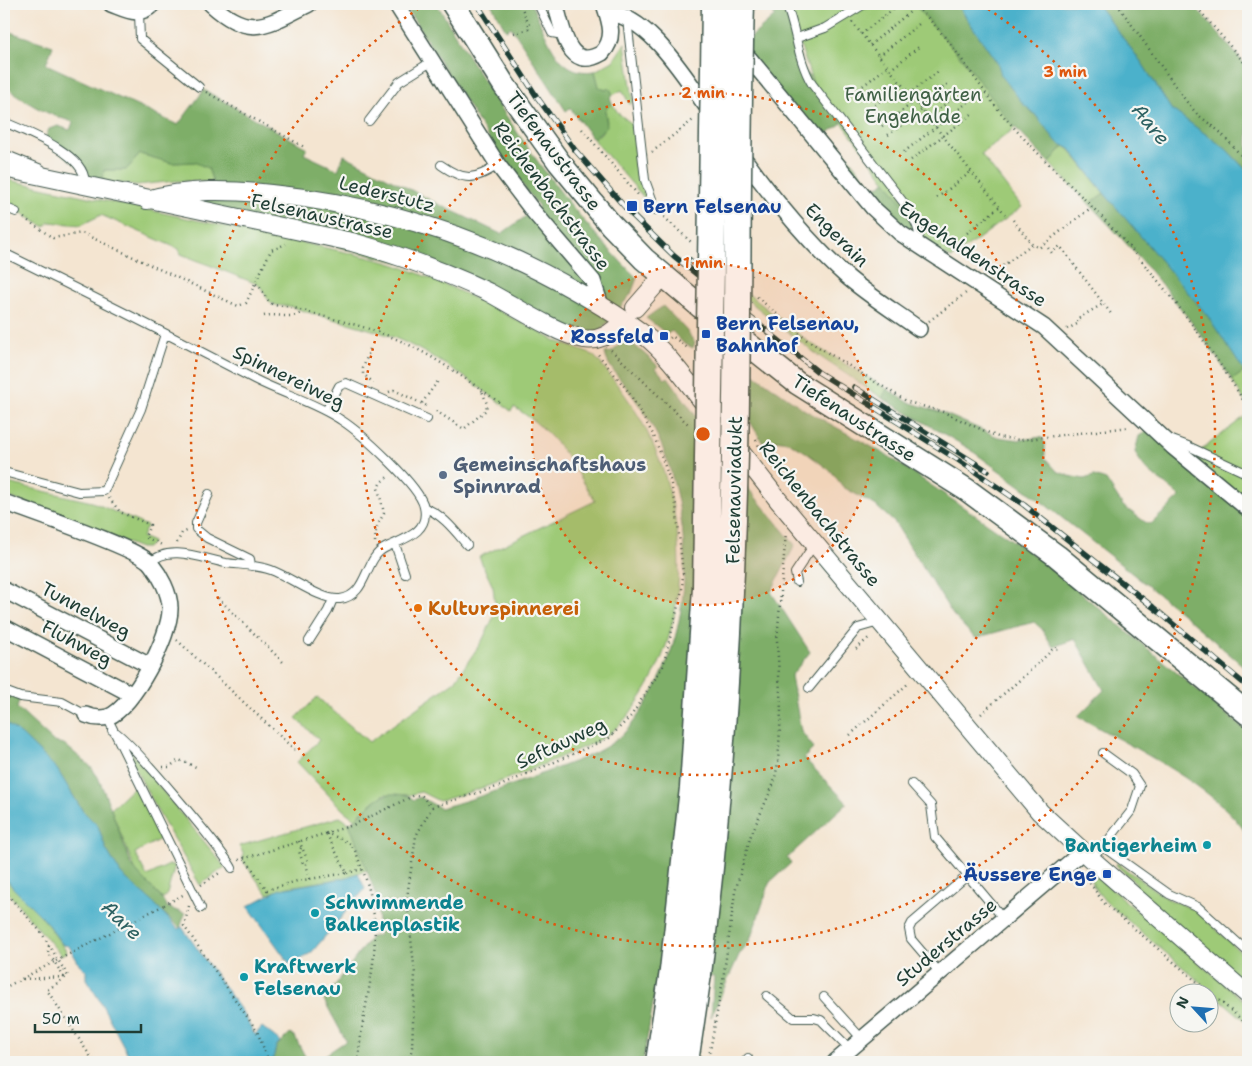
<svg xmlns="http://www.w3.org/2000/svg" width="1252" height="1066" viewBox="0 0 1252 1066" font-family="'Shantell Sans',sans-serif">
	<rect width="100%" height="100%" fill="#f6f6f2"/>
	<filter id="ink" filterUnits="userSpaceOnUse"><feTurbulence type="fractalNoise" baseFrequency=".02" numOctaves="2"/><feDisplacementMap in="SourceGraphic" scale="10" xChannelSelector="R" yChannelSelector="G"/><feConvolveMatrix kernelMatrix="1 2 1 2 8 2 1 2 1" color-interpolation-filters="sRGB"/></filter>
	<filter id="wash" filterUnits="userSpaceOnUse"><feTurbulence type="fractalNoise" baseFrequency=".0096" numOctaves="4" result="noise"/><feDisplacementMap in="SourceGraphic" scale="20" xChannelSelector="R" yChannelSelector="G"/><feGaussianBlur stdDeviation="1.12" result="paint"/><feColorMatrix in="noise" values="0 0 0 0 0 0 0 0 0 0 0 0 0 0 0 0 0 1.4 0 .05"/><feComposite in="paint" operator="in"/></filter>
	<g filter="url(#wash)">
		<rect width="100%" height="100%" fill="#f4e5d1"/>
		<path fill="#9eca77" stroke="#5e8456" d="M786 4H913L919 9 963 60 1015 128 981 154 1022 207 952 258 917 244 915 221 813 83Z
			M625 43 633 100 630 105 622 90 613 95 610 88 605 90 599 87 595 71 613 61Z
			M612 103 618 113 636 127 643 185 647 201 593 139 601 133 607 122 605 110Z
			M1064 146 1069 149 1104 193 1089 204 1049 163Z
			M140 154 172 163 194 162 208 168 213 182 176 181 137 185 102 181 104 170H126Z
			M4 179 350 253C365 257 381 260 396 265 451 284 503 313 554 340 562 344 590 353 594 356 603 365 611 377 619 387 684 471 702 602 643 694 635 706 627 719 616 728 603 740 586 746 570 753 527 772 484 789 439 801L421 792 409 795 385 794 362 811 356 820 343 810 297 762 319 740 296 718 317 697 369 742 455 681 482 641 496 612 493 587 479 557 595 501C570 460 556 433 514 407L511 411C471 380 418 342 369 329 343 321 317 316 292 307 286 305 279 307 273 304 265 300 265 289 257 284L181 254 179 249 101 215 81 225 49 222 45 227C30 220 19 210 4 202Z
			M726 276 807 341 887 389 882 398 816 354 726 283Z
			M1245 371 1248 377V407L1232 380Z
			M1248 414V508L1207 476 1184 446 1200 451Z
			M8 483 92 502 147 526 142 537 153 542 147 548H140L4 495Z
			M121 740 225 867 200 885 154 805Z
			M135 786 162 838 135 853 147 876 169 865H175L167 894 163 899 136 872 111 809Z
			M340 817 349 823 367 870 345 878 288 887 267 894 243 861V853L239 846Z
			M1117 863 1166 898 1195 910 1248 959V986L1133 887 1136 883 1116 865Z
			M1085 867 1248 1004V1023L1105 901 1094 887Z
			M4 876 13 888 42 917 67 952 61 955 4 888Z"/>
		<path fill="#7eae68" stroke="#4e764e" d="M404 4H437C495 102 555 198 637 278L631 294 594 339 446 274 148 199 214 192 213 182 208 168 194 162 172 163 140 154 126 170H104L102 181 91 178 45 139 49 129 58 126 70 130 73 122C46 114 24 103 4 84V30L53 46 46 64 178 125 204 90 307 148 304 154 338 170 344 155 442 206 501 234 539 207 493 145Z
			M491 4H531C547 31 554 78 595 71L599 87 605 90 610 88 613 95 610 97 612 103 605 110 607 126 593 139 570 108 566 111 511 27 506 30Z
			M704 4 750 38 775 16 764 4H785L803 68 842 123 828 133 874 189 886 181 902 202 919 238 900 232Z
			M914 4H957L998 64C1004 83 1019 98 1032 112 1044 123 1050 137 1064 146L1049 163 1008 120 963 59Z
			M1097 4H1193L1248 68V172L1226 149 1171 109 1142 63Z
			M1104 193 1207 315 1245 371 1232 380C1191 317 1142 258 1089 204Z
			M663 306 686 330 695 343 693 348 683 343 672 331 667 334 646 318Z
			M626 338 654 362 658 366 656 368 665 379 668 377 743 482 795 545 771 592 810 652 791 676 801 731 814 748 804 758 847 803 787 858 791 863 770 882 750 940 739 955 711 1017 714 977 659 969 643 1062H315L346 1041 324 1000 371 937 379 935 376 895 349 823C367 814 372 793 396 794 404 795 408 794 414 800L420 797 440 808C476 799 509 786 544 773 569 763 602 754 622 735 632 726 640 713 647 702 693 629 693 537 666 457 658 433 644 411 629 391 621 379 607 367 605 353L612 352Z
			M754 374 805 410 888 456 1041 560 1248 732V837C1222 788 1126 745 1078 716L1104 690 1075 639 1053 647 1042 629 1034 622 975 638 953 615 895 523 875 505 843 487 832 472 804 451 788 442 775 440 766 448 736 398Z
			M887 389 908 402 943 413 998 437 1020 440 1041 437 1045 443V458L1057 471 1069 476 1084 479 1094 476 1106 480 1123 506 1145 522 1151 524 1180 497C1162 478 1148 478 1135 452L1139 436 1151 429 1248 509V670L1172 605 1037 498 968 448 882 398Z
			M4 691 20 697 17 708 54 742 64 744 90 766 98 777 111 809 131 864C141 880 158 890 167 907L185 914 180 928 121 874 106 849 98 826 82 810 57 769 22 735 4 722Z
			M290 1033 295 1037 308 1062H272L276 1047Z"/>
		<path fill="#4cb1cb" stroke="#367780" d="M957 4H1097L1142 63 1171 109 1226 149 1248 172V377L1207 315 1104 193 1070 149 1057 142 1033 112 1024 105 1001 75 998 64Z
			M4 722 22 735 57 769 82 810 98 826 106 849 121 874 154 903 178 929 182 927 243 1013 255 1035 262 1027 280 1041 276 1047 272 1062H132L100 1001 86 979V971L79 964 69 946 63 945 42 917 13 888 4 876Z
			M358 873 365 889 312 952 291 966 248 906 280 889 345 878Z"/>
	</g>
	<g filter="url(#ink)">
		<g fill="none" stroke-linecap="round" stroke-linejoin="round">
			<defs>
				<path id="service" d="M538 4 552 33 563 35
					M786 4C797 31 797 59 812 84L903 202C910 214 924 230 917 244
					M139 13 140 39 199 87
					M627 19 645 180 656 210
					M797 38 825 28 863 5
					M369 121 399 82 431 62
					M4 122C25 131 91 156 84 185
					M4 154 41 169
					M441 165C464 181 474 181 498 165
					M4 207 16 212
					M4 253C88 294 171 336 254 379 283 394 314 402 341 420 360 432 420 486 424 507 430 533 403 539 385 548 364 558 368 596 340 599 322 601 290 577 271 570 257 565 241 565 226 563 204 559 168 543 150 563
					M326 411 339 386 346 383 427 419
					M1172 440 1188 446 1248 474
					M4 472 79 492 104 491 141 409 165 334
					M209 494 196 523V529L207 538 250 559 251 566
					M425 508C442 514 455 531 467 545
					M395 544 405 574
					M797 582 795 573 815 543
					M309 641 328 611 333 599
					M809 688 858 628 879 622
					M4 691 20 697 62 702 86 715
					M107 717 201 908
					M112 730C125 733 223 851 232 868
					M912 784 931 805 935 837 1004 919
					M1103 847 1132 810 1140 786 1132 774 1103 753
					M1090 858 1103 847 1169 894 1198 907 1248 952
					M940 973 911 939 909 929 912 923 967 876
					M767 996 793 1018H814L821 1020 850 1049
					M824 997 862 1039
					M745 1062 748 1058"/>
				<path id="minor" d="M111 4C127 10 139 18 153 4
					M211 4C250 40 267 25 309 4
					M396 4 498 165 533 211 593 281 601 306
					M555 4C563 25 566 74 602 53 616 38 610 22 604 4
					M607 12C652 18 686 80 712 114
					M740 47 873 208 900 233 1044 327 1173 447 1248 509
					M740 153C771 196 805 239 845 275 868 295 894 311 919 329
					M4 502C29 512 139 548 151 564 160 575 170 593 170 608 171 635 133 708 108 717 100 719 93 718 86 715
					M4 590 150 666
					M4 627 131 694
					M835 1062 1082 852"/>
				<path id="tertiary" d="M4 168 352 242C398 255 444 271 488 292 513 305 557 334 584 339 596 341 606 337 615 329
					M147 200C188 188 230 190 271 194 379 205 482 237 576 291 599 304 622 318 643 334 670 355 689 385 710 411
					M635 308 663 276
					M733 442 779 501 1040 812 1090 858 1248 995"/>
				<path id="primary" d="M453 4 504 85 559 162 611 225 644 259 701 307 797 383 967 490 1057 556 1248 714"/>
				<path id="motorway" d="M659 1062 673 971
					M685 1062 698 974"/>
			</defs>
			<use href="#service" stroke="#3f564c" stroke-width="10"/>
			<use href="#minor" stroke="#3f564c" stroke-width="18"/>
			<use href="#tertiary" stroke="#3f564c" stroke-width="20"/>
			<use href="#primary" stroke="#3f564c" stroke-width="25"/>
			<use href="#motorway" stroke="#3f564c" stroke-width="29"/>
			<path stroke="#3f564c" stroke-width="2.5" stroke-dasharray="1 4" stroke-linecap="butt" d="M913 4C952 37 975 84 1008 121 1037 154 1070 184 1101 216 1157 275 1206 339 1248 408
				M1117 4 1186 101 1197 114 1220 132 1248 163
				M1194 4 1248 67
				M852 22 1005 214
				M514 33 527 30 530 27 520 4
				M861 34 900 4
				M870 45 911 11
				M879 56 919 24
				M890 70 920 46
				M206 92 306 148
				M855 92 887 67
				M909 94 939 71
				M919 107 949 83
				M871 108 901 84
				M928 118 958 94
				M882 126 915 101
				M582 129 639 196
				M888 135 922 110
				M4 139 6 133
				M652 152 693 120
				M904 152 977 95
				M911 160 972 114
				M937 198 971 172
				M664 217 691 242
				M24 218 53 238 82 233 238 306 246 303 271 250 286 244
				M1013 220 1032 244 1039 248 1092 207
				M967 233 999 207
				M1045 244 1052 253 1060 246 1112 315
				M991 275 1032 244
				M256 284C264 289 264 299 272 304 278 307 285 305 291 307 318 316 346 321 372 330 420 345 458 374 499 402
				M757 297 807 340 908 402 943 412 998 437 1020 440 1130 427
				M264 316C276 313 292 320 303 312
				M929 321 966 293
				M1067 329 1079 323 1077 319 1103 304
				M670 338 672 336 689 349
				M370 349 363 368V374L374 383
				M611 350 688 424
				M389 392 394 390 429 407
				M422 403 438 381
				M436 411 464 429 486 410 487 404 482 391
				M756 440 762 453
				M109 498 120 512 150 525 145 537 162 545
				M375 542 376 529 384 513 378 488 381 482 389 476
				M177 543 182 533 187 531
				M218 598 284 663
				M177 640 296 751
				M856 649 871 636
				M981 714C1005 692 1029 673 1052 650L1058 648
				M850 735 910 682
				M163 767H169L179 760 196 767
				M432 807 500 786 609 738 631 716 663 666 682 590 683 574 676 505 670 480 654 436 628 391 597 353
				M326 833C333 836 343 839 350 844 357 850 359 863 363 871 390 942 363 992 358 1062
				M299 841 308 861 306 864 310 879
				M301 848 299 851 303 863 306 864
				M244 857 267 890 297 881 347 873 326 833
				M239 860 353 825 415 795 422 796 431 807
				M347 873 362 869
				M1084 875 1104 903 1248 1025
				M201 885 221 872
				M4 891 41 932 68 976 47 990 94 1062
				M164 905 183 895
				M189 906 184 926 257 1031 269 1062
				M49 946 48 952 64 977
				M23 979 64 977
				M4 988 56 961
				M409 1062 412 1047 415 974 407 903 408 890 416 836 432 807
				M708 1062 723 980 735 892 751 835 774 783 778 763 781 711 777 640 786 532"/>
			<use href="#service" stroke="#fff" stroke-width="8"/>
			<use href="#minor" stroke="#fff" stroke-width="15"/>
			<use href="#tertiary" stroke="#fff" stroke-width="18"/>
			<use href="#primary" stroke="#fff" stroke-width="22"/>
			<use href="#motorway" stroke="#fff" stroke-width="26"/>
			<defs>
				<path id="rail" d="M477 4 537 97 575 150 630 213 674 256 818 372 958 460 1024 505 1153 607 1248 687
					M690 260 717 283
					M854 387 988 471"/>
			</defs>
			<use href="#rail" stroke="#1f3d34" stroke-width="5.5"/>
			<use href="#rail" stroke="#f6f6f2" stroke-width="4" stroke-dasharray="11" stroke-linecap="butt"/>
			<defs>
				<path id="motorway-bridge" d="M673 971 693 788 706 587 715 4
					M698 974C718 814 729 654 734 492 739 329 736 167 741 4"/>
			</defs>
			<use href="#motorway-bridge" stroke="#3f564c" stroke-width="29" stroke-linecap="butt"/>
			<path stroke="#3f564c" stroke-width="2.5" stroke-dasharray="1 4" stroke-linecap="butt" d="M56 961 164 905"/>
			<use href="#motorway-bridge" stroke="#fff" stroke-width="26"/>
		</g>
	</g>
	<circle cx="703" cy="434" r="171" fill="#de580e" fill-opacity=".12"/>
	<g fill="none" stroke="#de580e" stroke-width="2.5" stroke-dasharray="2.5 5">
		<circle cx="703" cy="434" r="171"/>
		<circle cx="703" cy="434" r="341"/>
		<path d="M982 5A512 512 0 1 1 424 5"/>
	</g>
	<g fill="#1a4fb4" stroke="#f6f6f2" stroke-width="2">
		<rect x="626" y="200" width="12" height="12" rx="2.5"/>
		<rect x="701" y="329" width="10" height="10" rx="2.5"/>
		<rect x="659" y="331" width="10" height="10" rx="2.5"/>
		<rect x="1102" y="869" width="10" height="10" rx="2.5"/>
	</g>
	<circle fill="#5c6f8a" stroke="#f6f6f2" stroke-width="2" cx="443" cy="475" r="5"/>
	<circle fill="#e8710a" stroke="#f6f6f2" stroke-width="2" cx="418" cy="608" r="5"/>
	<g fill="#0f9aa8" stroke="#f6f6f2" stroke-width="2">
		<circle cx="1207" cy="845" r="5"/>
		<circle cx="315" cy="913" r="5"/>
		<circle cx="244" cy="977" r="5"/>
	</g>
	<g text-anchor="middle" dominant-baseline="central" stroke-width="4.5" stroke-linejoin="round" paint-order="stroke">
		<g font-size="19" fill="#3f6045" stroke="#f6f6f2">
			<text x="913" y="94">Familiengärten<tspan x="913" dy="22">Engehalde</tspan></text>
		</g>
		<g font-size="19" fill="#1f3d34" stroke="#f6f6f2">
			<text transform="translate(554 151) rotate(53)">Tiefenaustrasse</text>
			<text transform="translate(387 194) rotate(14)">Lederstutz</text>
			<text transform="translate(552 196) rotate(53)">Reichenbachstrasse</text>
			<text transform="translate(322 216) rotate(13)">Felsenaustrasse</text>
			<text transform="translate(837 235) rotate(45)">Engerain</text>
			<text transform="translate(973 254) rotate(34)">Engehaldenstrasse</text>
			<text transform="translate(289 377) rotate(26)">Spinnereiweg</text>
			<text transform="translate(854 418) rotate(33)">Tiefenaustrasse</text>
			<text transform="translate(734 490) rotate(-89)">Felsenauviadukt</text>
			<text transform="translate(820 514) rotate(51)">Reichenbachstrasse</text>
			<text transform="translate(86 610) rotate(28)">Tunnelweg</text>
			<text transform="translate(77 643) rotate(28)">Fluhweg</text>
			<text transform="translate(561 743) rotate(-25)">Seftauweg</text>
			<text transform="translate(946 942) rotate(-40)">Studerstrasse</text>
		</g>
		<g font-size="19" font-weight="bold" fill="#164399" stroke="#f6f6f2" text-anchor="start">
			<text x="643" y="206">Bern Felsenau</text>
			<text x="716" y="323">Bern Felsenau,<tspan x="716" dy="22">Bahnhof</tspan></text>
			<text x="654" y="336" text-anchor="end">Rossfeld</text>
			<text x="1097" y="874" text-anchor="end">Äussere Enge</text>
		</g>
		<g font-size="19" font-weight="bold" fill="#4e5e75" stroke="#f6f6f2" text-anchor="start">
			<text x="453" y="464">Gemeinschaftshaus<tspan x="453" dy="22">Spinnrad</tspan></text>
		</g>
		<g font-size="19" font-weight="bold" fill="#c56008" stroke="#f6f6f2" text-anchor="start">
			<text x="428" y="608">Kulturspinnerei</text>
		</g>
		<g font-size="19" font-weight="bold" fill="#0d838f" stroke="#f6f6f2" text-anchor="start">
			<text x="1197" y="845" text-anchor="end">Bantigerheim</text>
			<text x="325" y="902">Schwimmende<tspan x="325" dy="22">Balkenplastik</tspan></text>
			<text x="254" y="966">Kraftwerk<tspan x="254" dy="22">Felsenau</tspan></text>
		</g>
		<g font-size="20" font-style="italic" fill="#2c6061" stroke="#f6f6f2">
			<text transform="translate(1151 124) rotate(51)">Aare</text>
			<text transform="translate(122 920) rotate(44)">Aare</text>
		</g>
	</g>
	<circle cx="703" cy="434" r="8" fill="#de580e" stroke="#f6f6f2" stroke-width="2.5"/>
	<g font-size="15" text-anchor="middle" font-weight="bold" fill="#de580e" stroke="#f6f6f2" stroke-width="4.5" stroke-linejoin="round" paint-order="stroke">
		<text x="1065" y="77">3 min</text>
		<text x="703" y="98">2 min</text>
		<text x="703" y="268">1 min</text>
	</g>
	<rect width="1252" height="1066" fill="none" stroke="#f6f6f2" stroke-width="20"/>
	<g transform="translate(1194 1008) rotate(296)"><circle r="24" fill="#f6f6f2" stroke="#a0aca6"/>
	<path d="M0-4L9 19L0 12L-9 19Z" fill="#1f6fb2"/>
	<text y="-8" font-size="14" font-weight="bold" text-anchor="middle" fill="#1f3d34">N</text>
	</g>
	<path d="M35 1024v8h106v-8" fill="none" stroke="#1f3d34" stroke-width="2.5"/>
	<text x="42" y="1024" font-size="15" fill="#1f3d34" stroke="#f6f6f2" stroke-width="4" paint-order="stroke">50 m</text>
</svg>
